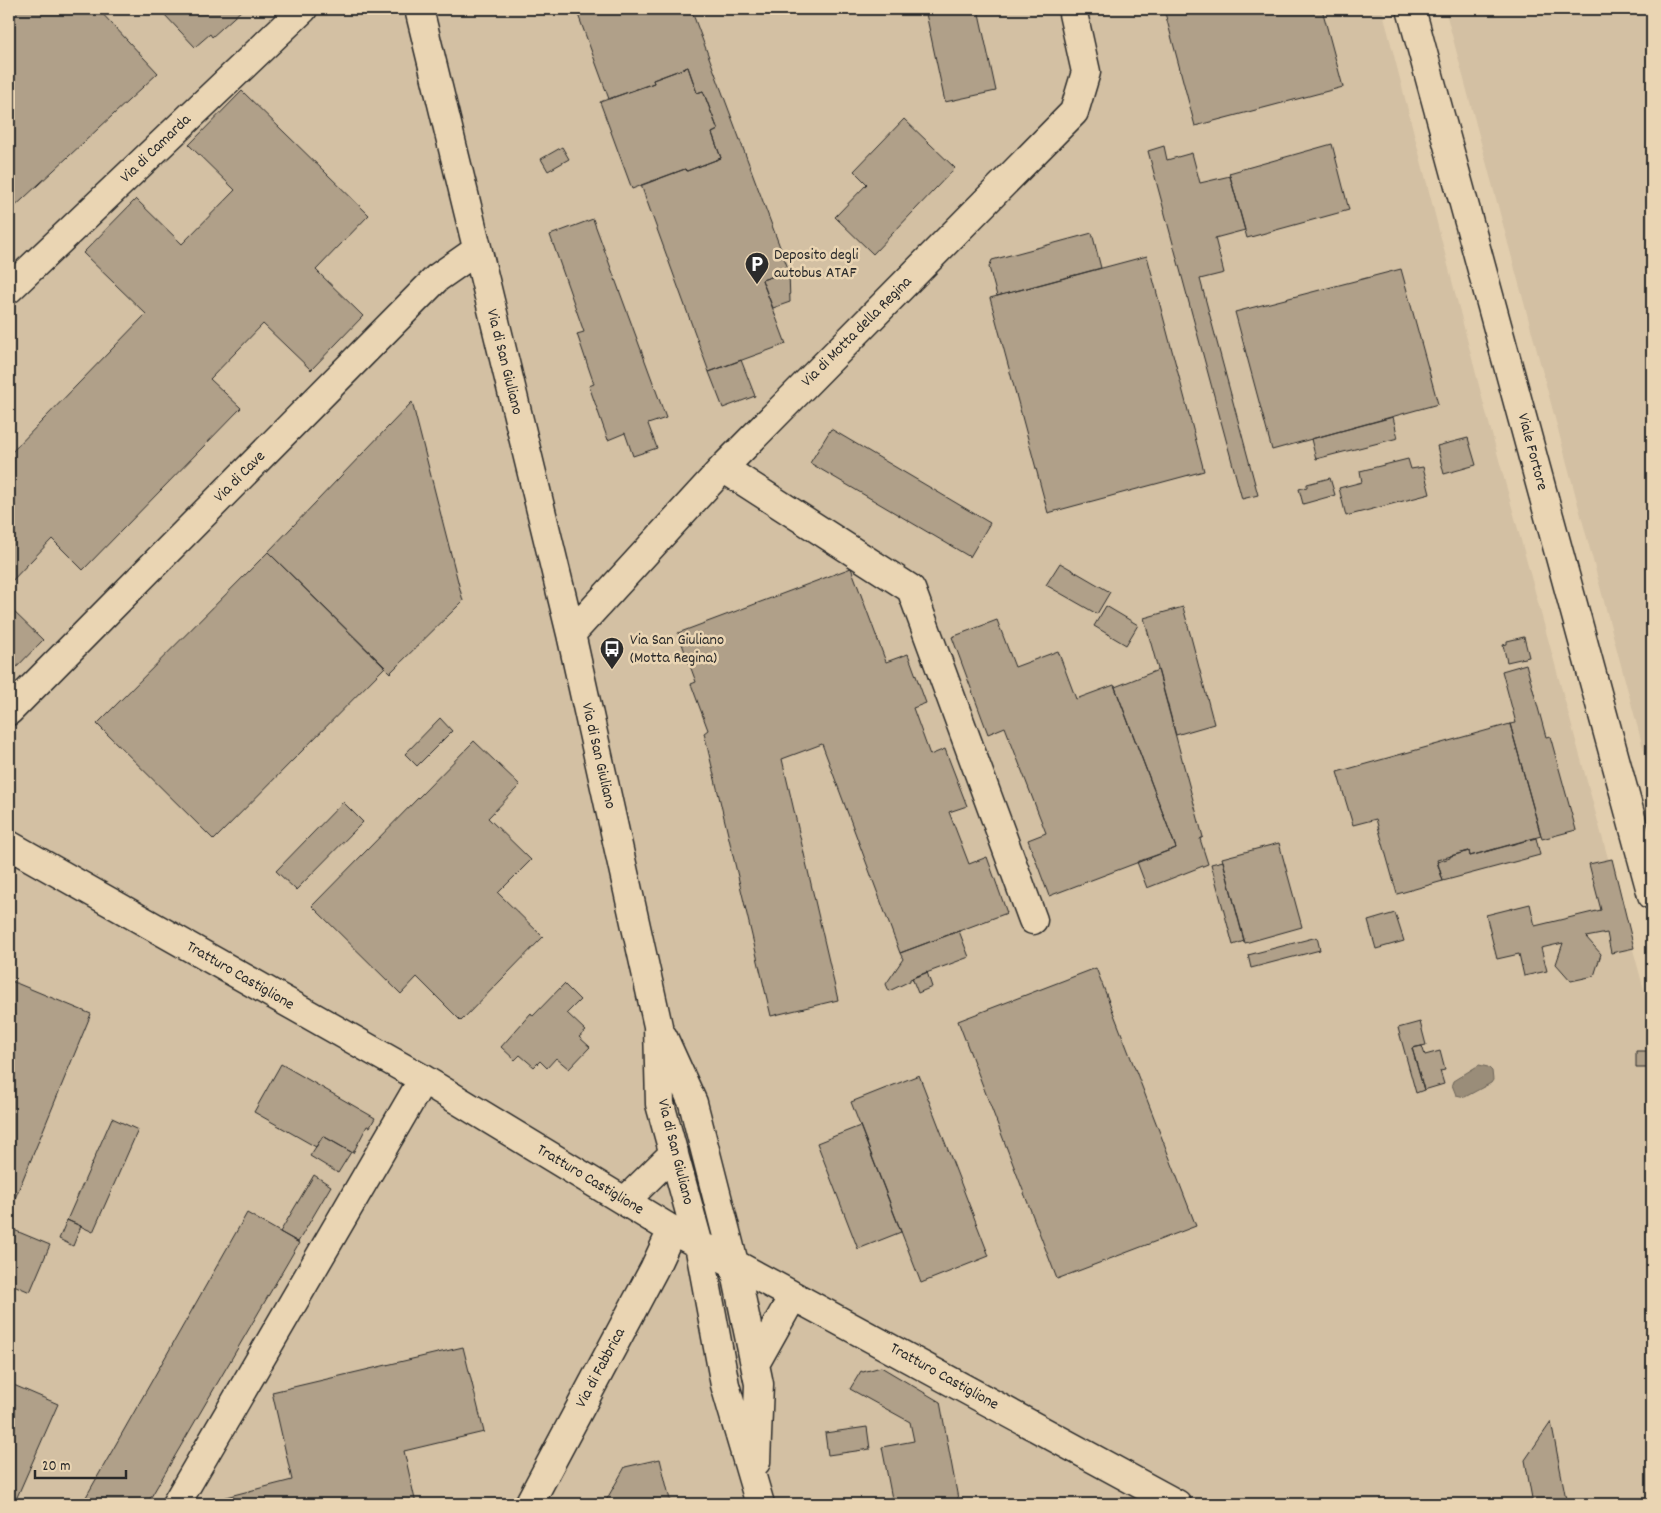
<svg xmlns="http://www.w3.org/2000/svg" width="1661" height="1513" viewBox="0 0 1661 1513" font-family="Dekko,sans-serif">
	<rect width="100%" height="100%" fill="#e2ceae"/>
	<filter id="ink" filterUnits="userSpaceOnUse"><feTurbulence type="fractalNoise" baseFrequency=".02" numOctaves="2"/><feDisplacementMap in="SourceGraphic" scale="10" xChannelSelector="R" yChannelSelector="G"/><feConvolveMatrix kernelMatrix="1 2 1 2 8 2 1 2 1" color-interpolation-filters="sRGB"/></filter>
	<g filter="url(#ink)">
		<path fill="#d3c0a3" d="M9 9H1382L1484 405 1652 1019V1504H9Z
			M1445 9H1652V781L1530 325Z"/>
		<path fill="#9a8d79" stroke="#6e665a" d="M1479 1065 1488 1067 1492 1071 1493 1080 1491 1083 1465 1097 1456 1095 1452 1085 1453 1081Z"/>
		<path fill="#b0a089" stroke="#2b2b2b" d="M9 9H98L158 73 9 212Z
			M170 9H243L212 37 210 34 195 47 164 14Z
			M576 9H691L789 271 762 280 786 344 709 372 641 185 685 169 687 171 721 158 712 133 718 130 703 91 697 93 688 67 653 80 654 83 609 99Z
			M925 9H978L996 91 945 102Z
			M1164 9H1322L1343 87 1195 126Z
			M688 67 697 93 703 91 718 130 712 133 721 158 687 171 685 169 632 189 600 102 654 83 653 80Z
			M242 91 369 215 316 270 363 316 311 370 263 324 210 379 241 408 83 570 52 539 9 584V455L146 314 83 253 136 199 182 244 235 190 189 145Z
			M904 119 955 168 873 254 835 217 867 184 854 171Z
			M1332 144 1349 210 1247 238 1229 173Z
			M1164 146 1167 160 1192 153 1200 183 1230 176 1245 230 1215 238 1224 273 1200 279 1258 495 1242 499 1148 151Z
			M562 147 569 159 548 171 541 159Z
			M593 219 666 418 648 424 657 448 633 456 625 433 608 440 589 386 594 384 577 334 584 332 550 235Z
			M1092 233 1101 268 997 296 989 267 992 260Z
			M1147 256 1204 471 1048 513 990 298Z
			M1401 269 1438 404 1272 450 1235 312Z
			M789 271 790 302 773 308 762 280Z
			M741 360 755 396 723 408 709 372Z
			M412 402 463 601 390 673 268 552Z
			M1393 417 1398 438 1316 459 1311 439Z
			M831 429 990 523 970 557 810 463Z
			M1468 438 1476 465 1444 474 1437 446Z
			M1408 459 1411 469 1423 467 1430 494 1346 516 1339 488 1362 482 1360 471Z
			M1330 478 1335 495 1303 504 1299 489 1307 487V484Z
			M268 552 385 667 214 840 97 724Z
			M1060 563 1110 592 1097 614 1046 585Z
			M851 568 886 662 908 654 926 703 913 708 930 755 945 749 967 806 949 812 969 864 987 857 1007 913 900 953 822 744 782 759 838 1000 771 1016 704 733 708 730 691 684 696 682 678 633Z
			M1106 606 1138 625 1126 645 1094 626Z
			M9 607 43 640 9 675Z
			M1183 607 1214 724 1176 735 1144 618Z
			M997 620 1015 667 1058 651 1076 699 1114 685 1176 848 1049 896 1028 840 1046 833 1005 727 988 734 952 637Z
			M1524 637 1529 657 1507 662 1503 645 1507 644V641Z
			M1526 664 1546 737 1550 736 1576 830 1542 839 1510 724 1516 723 1502 671Z
			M1158 670 1203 837 1200 839 1208 864 1147 888 1137 862 1176 848 1115 687Z
			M440 718 452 731 417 766 405 754Z
			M1510 724 1541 836 1470 856 1469 851 1437 860 1443 881 1397 894 1376 819 1353 825 1337 772Z
			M474 741 520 785 488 818 531 860 498 893 543 937 461 1021 417 977 401 994 312 906Z
			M343 802 363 822 296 890 276 871Z
			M1536 838 1540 855 1443 881 1437 862 1450 858V856L1469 851 1470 856Z
			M1279 843 1302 927 1245 943 1222 858Z
			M1612 859 1634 948 1611 953 1607 933 1586 937 1601 954 1594 976 1571 981 1556 964 1563 943 1541 948 1547 971 1524 976 1519 954 1497 959 1486 915 1530 904 1535 926 1601 910 1589 864Z
			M1223 861 1244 941 1233 945 1211 864Z
			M1395 913 1404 941 1376 949 1368 921Z
			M959 931 969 957 910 979V981L889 991 886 984 903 959 900 953Z
			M1317 937 1320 950 1251 968 1248 955Z
			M1096 968 1196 1226 1057 1279 958 1021Z
			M927 972 932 987 918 993 912 978Z
			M9 980 91 1014 9 1213Z
			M564 984 580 1000 567 1013 586 1031 579 1037 590 1047 569 1069 556 1058 547 1068 540 1061 534 1067 520 1055 515 1060 501 1047 531 1013 533 1016Z
			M1420 1022 1426 1045 1412 1048 1424 1090 1416 1093 1398 1028Z
			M1422 1046 1425 1055 1440 1051 1445 1070 1440 1071 1444 1084 1424 1090 1412 1048Z
			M1636 1051H1652V1068H1636Z
			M281 1064 375 1118 370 1127 367 1126 353 1153 323 1136 316 1147 254 1112Z
			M919 1075 989 1256 921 1283 851 1102Z
			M112 1118 138 1130 93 1232 67 1220Z
			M860 1126 901 1232 858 1249 817 1143Z
			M323 1136 351 1152 338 1173 310 1156Z
			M314 1175 331 1186 298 1242 280 1232Z
			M247 1213 299 1243 147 1504H82Z
			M67 1220 81 1226 73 1246 59 1239Z
			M9 1228 50 1245 30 1292 9 1283Z
			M463 1347 484 1432 404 1451 416 1504H215L214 1500 292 1480 272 1392Z
			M881 1367 940 1402 959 1504H893L882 1447 914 1441 910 1422 850 1389 861 1371 863 1372Z
			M9 1383 58 1404 14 1504H9Z
			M1551 1422 1567 1504H1533L1525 1460Z
			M867 1427 870 1449 828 1455 825 1433Z
			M660 1459 671 1504H604L625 1467Z"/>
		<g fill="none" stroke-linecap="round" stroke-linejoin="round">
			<defs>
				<path id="minor" d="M419 9 571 634 658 1026 660 1104 699 1245 725 1385 760 1504
					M9 289 303 9
					M723 468 911 589 1033 920
					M571 634 723 468 1074 112 1086 72 1072 9
					M9 711 437 278 477 250
					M9 845 423 1079 672 1230 1177 1504
					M663 1037 693 1103 734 1263 759 1384 756 1462
					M625 1201 674 1153
					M755 1364 793 1296
					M176 1504 423 1079
					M529 1504 654 1269 672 1230"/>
				<path id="major" d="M1411 9 1652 895"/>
			</defs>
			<use href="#minor" stroke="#2b2b2b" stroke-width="31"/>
			<use href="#major" stroke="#2b2b2b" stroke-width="31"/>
			<use href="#minor" stroke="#ead5b3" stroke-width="28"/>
			<use href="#major" stroke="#ead5b3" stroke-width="28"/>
		</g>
	</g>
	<defs>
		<symbol id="parking-pin" viewBox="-11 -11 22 30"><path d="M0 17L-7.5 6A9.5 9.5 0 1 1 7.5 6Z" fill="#2b2b2b" stroke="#ead5b3"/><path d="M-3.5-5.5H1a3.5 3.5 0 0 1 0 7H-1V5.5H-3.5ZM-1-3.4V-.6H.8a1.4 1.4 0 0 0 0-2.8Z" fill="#fff"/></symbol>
		<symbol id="bus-pin" viewBox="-11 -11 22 30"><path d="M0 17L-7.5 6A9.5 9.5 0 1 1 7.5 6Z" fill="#2b2b2b" stroke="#ead5b3"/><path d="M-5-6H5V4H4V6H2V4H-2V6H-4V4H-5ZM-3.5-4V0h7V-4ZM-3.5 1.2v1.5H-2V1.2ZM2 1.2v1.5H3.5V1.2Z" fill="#fff"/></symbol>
	</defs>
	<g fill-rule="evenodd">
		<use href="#parking-pin" x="743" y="250" width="28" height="38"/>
		<use href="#bus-pin" x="598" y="635" width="28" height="38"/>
	</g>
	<g text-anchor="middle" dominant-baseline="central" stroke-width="5" stroke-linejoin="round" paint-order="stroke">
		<g font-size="16" fill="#2b2b2b" stroke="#ead5b3">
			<text transform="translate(156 149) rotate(-44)">Via di Camarda</text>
			<text transform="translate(857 332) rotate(-45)">Via di Motta della Regina</text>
			<text transform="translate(504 362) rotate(76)">Via di San Giuliano</text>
			<text transform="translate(1532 452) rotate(75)">Viale Fortore</text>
			<text transform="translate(240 477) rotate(-45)">Via di Cave</text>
			<text transform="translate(598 756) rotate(77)">Via di San Giuliano</text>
			<text transform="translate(240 976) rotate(30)">Tratturo Castiglione</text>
			<text transform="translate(675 1152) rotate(76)">Via di San Giuliano</text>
			<text transform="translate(590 1180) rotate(31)">Tratturo Castiglione</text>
			<text transform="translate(601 1368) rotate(-62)">Via di Fabbrica</text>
			<text transform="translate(944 1377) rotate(29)">Tratturo Castiglione</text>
		</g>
		<g font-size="16" fill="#2b2b2b" stroke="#ead5b3" text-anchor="start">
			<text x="774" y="255">Deposito degli<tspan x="774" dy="18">autobus ATAF</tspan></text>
			<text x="630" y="640">Via San Giuliano<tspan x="630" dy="18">(Motta Regina)</tspan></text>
		</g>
	</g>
	<rect width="1661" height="1513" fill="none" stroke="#ead5b3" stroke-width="30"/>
	<rect x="15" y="15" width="1631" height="1483" fill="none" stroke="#2b2b2b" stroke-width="2" filter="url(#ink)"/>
	<path d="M35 1470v8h91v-8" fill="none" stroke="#2b2b2b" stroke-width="2.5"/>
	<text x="42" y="1470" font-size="15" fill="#2b2b2b" stroke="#ead5b3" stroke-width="4" paint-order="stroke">20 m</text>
</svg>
